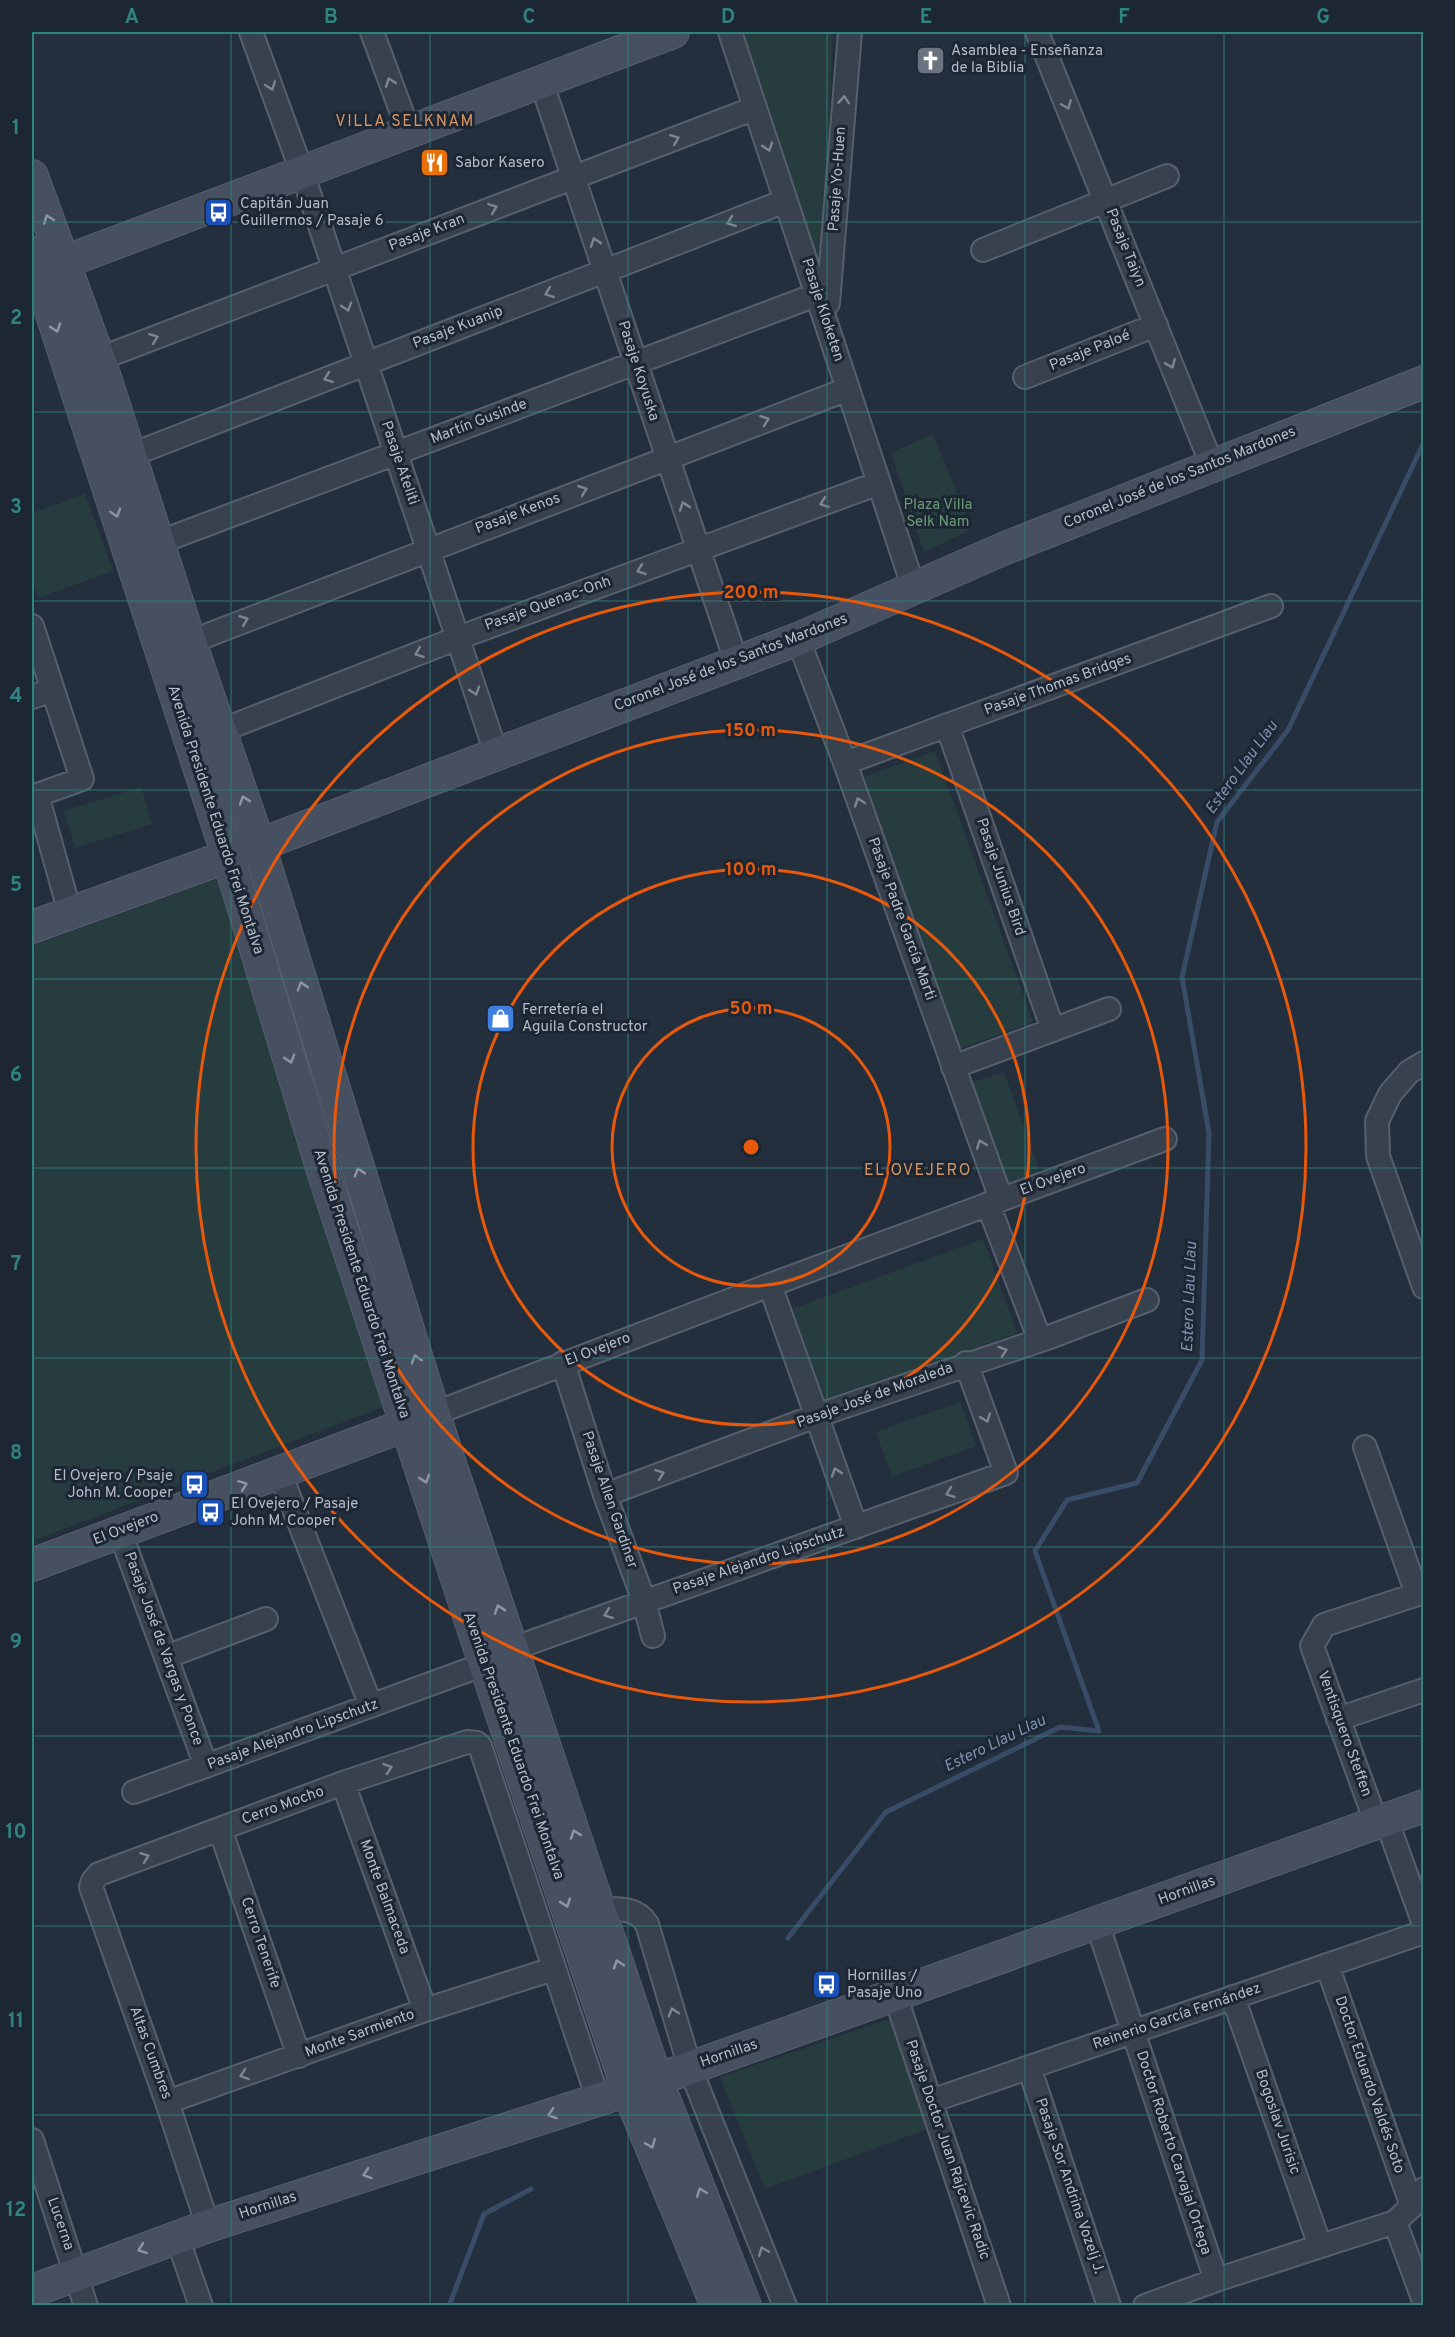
<svg xmlns="http://www.w3.org/2000/svg" width="1455" height="2337" viewBox="0 0 1455 2337" font-family="Overpass,sans-serif">
	<rect width="100%" height="100%" fill="#242f3e"/>
	<path fill="#263c3f" d="M735 32H833L822 283Z
		M933 434 972 529 924 552 891 453Z
		M85 494 113 571 38 598 32 579V513Z
		M935 751 1033 1022 956 1050 858 779Z
		M141 787 152 824 75 848 64 811Z
		M218 878 385 1406 32 1541V946Z
		M1004 1072 1041 1176 1005 1189 968 1084Z
		M983 1239 1017 1333 823 1403 789 1310Z
		M960 1402 976 1446 892 1477 876 1432Z
		M893 2018 933 2127 765 2189 720 2077Z"/>
	<g fill="none" stroke-linecap="round" stroke-linejoin="round">
		<path stroke="#394c67" stroke-width="5" d="M788 1938 886 1812 1060 1727 1099 1731 1035 1551 1067 1500 1137 1483 1202 1360 1209 1133 1182 977 1217 822 1288 730 1424 442
			M449 2306 484 2214 531 2189"/>
		<defs>
			<path id="street" d="M251 32 302 172 496 753
				M372 32 409 132
				M730 32 914 589
				M1037 32 1212 465
				M541 81 736 661
				M983 250 1167 176
				M828 303 850 32
				M99 359 755 108
				M1025 377 1156 325
				M131 455 785 201
				M144 548 829 290
				M32 626 82 779 32 797
				M798 639 845 763 1001 1199
				M190 642 848 389
				M32 697 52 690
				M947 725 1053 1030
				M220 731 458 638 879 483
				M845 763 1271 606
				M37 795 70 913
				M1424 1063 1409 1072 1390 1094 1377 1121 1378 1156 1424 1287
				M953 1067 1109 1009
				M988 1204 1040 1340
				M770 1285 856 1527
				M563 1363 605 1495 644 1601 653 1636
				M433 1414 770 1285 1165 1139
				M1365 1447 1417 1594
				M279 1471 371 1706
				M605 1495 816 1416 1047 1338 1147 1300
				M120 1532 206 1766
				M512 1649 1006 1473 966 1363
				M166 1657 266 1619
				M1338 1719 1424 1690
				M343 1783 425 2010
				M134 1792 485 1664
				M1386 1819 1424 1924
				M1376 1822 1312 1646 1324 1625 1424 1592
				M220 1829 299 2056
				M600 1909C618 1909 636 1907 647 1924L690 2068 785 2306
				M1097 1923 1216 2280
				M1327 1965 1412 2206
				M895 1995 999 2306
				M1233 1997 1320 2246
				M1029 2067 1109 2306
				M931 2101 1424 1932
				M167 2102 425 2010 553 1969
				M32 2140 86 2306
				M1395 2222 1424 2301
				M208 2226 167 2102 91 1887 93 1881 99 1874 343 1783 467 1742 477 1743 480 1746 598 2099
				M177 2237 201 2306
				M1145 2306 1216 2280 1395 2222 1412 2206 1424 2189"/>
			<path id="secondary" d="M32 176 99 359 190 642 259 845 442 1440 656 2079 745 2306
				M32 253 228 856 323 1171 485 1664 628 2090 717 2306
				M46 269 673 32
				M32 927 259 845 798 639 1003 549 1424 382
				M32 1565 427 1417
				M32 2291 208 2226 628 2090 1424 1806"/>
		</defs>
		<use href="#street" stroke="#565f6c" stroke-width="26"/>
		<use href="#secondary" stroke="#565f6c" stroke-width="34"/>
		<use href="#street" stroke="#38414e" stroke-width="22"/>
		<use href="#secondary" stroke="#465061" stroke-width="32"/>
	</g>
	<defs><path id="oneway-chevron" d="M-2-3.5L2.5 0L-2 3.5" fill="none" stroke-width="1.6" stroke-linecap="round" stroke-linejoin="round" transform="scale(1.5)"/></defs>
	<g stroke="#7c8592">
		<use href="#oneway-chevron" transform="translate(390 82) rotate(-110)"/>
		<use href="#oneway-chevron" transform="translate(271 86) rotate(70)"/>
		<use href="#oneway-chevron" transform="translate(844 100) rotate(-86)"/>
		<use href="#oneway-chevron" transform="translate(1067 105) rotate(68)"/>
		<use href="#oneway-chevron" transform="translate(675 139) rotate(-21)"/>
		<use href="#oneway-chevron" transform="translate(768 147) rotate(72)"/>
		<use href="#oneway-chevron" transform="translate(493 208) rotate(-21)"/>
		<use href="#oneway-chevron" transform="translate(731 222) rotate(159)"/>
		<use href="#oneway-chevron" transform="translate(595 242) rotate(-109)"/>
		<use href="#oneway-chevron" transform="translate(549 293) rotate(159)"/>
		<use href="#oneway-chevron" transform="translate(347 307) rotate(72)"/>
		<use href="#oneway-chevron" transform="translate(154 338) rotate(-21)"/>
		<use href="#oneway-chevron" transform="translate(1171 364) rotate(68)"/>
		<use href="#oneway-chevron" transform="translate(328 378) rotate(159)"/>
		<use href="#oneway-chevron" transform="translate(765 420) rotate(-21)"/>
		<use href="#oneway-chevron" transform="translate(583 490) rotate(-21)"/>
		<use href="#oneway-chevron" transform="translate(824 503) rotate(160)"/>
		<use href="#oneway-chevron" transform="translate(684 506) rotate(-109)"/>
		<use href="#oneway-chevron" transform="translate(641 570) rotate(160)"/>
		<use href="#oneway-chevron" transform="translate(244 620) rotate(-21)"/>
		<use href="#oneway-chevron" transform="translate(419 653) rotate(159)"/>
		<use href="#oneway-chevron" transform="translate(475 691) rotate(72)"/>
		<use href="#oneway-chevron" transform="translate(859 802) rotate(-110)"/>
		<use href="#oneway-chevron" transform="translate(981 1144) rotate(-110)"/>
		<use href="#oneway-chevron" transform="translate(1003 1351) rotate(-18)"/>
		<use href="#oneway-chevron" transform="translate(986 1418) rotate(70)"/>
		<use href="#oneway-chevron" transform="translate(836 1472) rotate(-109)"/>
		<use href="#oneway-chevron" transform="translate(660 1474) rotate(-20)"/>
		<use href="#oneway-chevron" transform="translate(950 1493) rotate(160)"/>
		<use href="#oneway-chevron" transform="translate(608 1614) rotate(160)"/>
		<use href="#oneway-chevron" transform="translate(388 1768) rotate(-19)"/>
		<use href="#oneway-chevron" transform="translate(145 1857) rotate(-20)"/>
		<use href="#oneway-chevron" transform="translate(673 2012) rotate(-107)"/>
		<use href="#oneway-chevron" transform="translate(244 2075) rotate(161)"/>
		<use href="#oneway-chevron" transform="translate(763 2251) rotate(-112)"/>
	</g>
	<g stroke="#8e96a5">
		<use href="#oneway-chevron" transform="translate(48 219) rotate(-111)"/>
		<use href="#oneway-chevron" transform="translate(56 328) rotate(72)"/>
		<use href="#oneway-chevron" transform="translate(116 513) rotate(72)"/>
		<use href="#oneway-chevron" transform="translate(244 800) rotate(-109)"/>
		<use href="#oneway-chevron" transform="translate(302 986) rotate(-107)"/>
		<use href="#oneway-chevron" transform="translate(290 1059) rotate(73)"/>
		<use href="#oneway-chevron" transform="translate(359 1172) rotate(-107)"/>
		<use href="#oneway-chevron" transform="translate(416 1359) rotate(-107)"/>
		<use href="#oneway-chevron" transform="translate(425 1479) rotate(72)"/>
		<use href="#oneway-chevron" transform="translate(243 1485) rotate(-21)"/>
		<use href="#oneway-chevron" transform="translate(499 1609) rotate(-109)"/>
		<use href="#oneway-chevron" transform="translate(575 1834) rotate(-109)"/>
		<use href="#oneway-chevron" transform="translate(566 1903) rotate(71)"/>
		<use href="#oneway-chevron" transform="translate(618 1964) rotate(-108)"/>
		<use href="#oneway-chevron" transform="translate(552 2114) rotate(162)"/>
		<use href="#oneway-chevron" transform="translate(651 2144) rotate(68)"/>
		<use href="#oneway-chevron" transform="translate(367 2174) rotate(162)"/>
		<use href="#oneway-chevron" transform="translate(701 2192) rotate(-111)"/>
		<use href="#oneway-chevron" transform="translate(142 2249) rotate(160)"/>
	</g>
	<path fill="none" stroke="#308480" stroke-width="1.5" stroke-opacity="0.55" d="M231 32V2306M430 32V2306M628 32V2306M827 32V2306M1025 32V2306M1224 32V2306M32 222H1424M32 412H1424M32 601H1424M32 790H1424M32 979H1424M32 1168H1424M32 1358H1424M32 1547H1424M32 1736H1424M32 1926H1424M32 2115H1424"/>
	<g fill="none" stroke="#e8590c" stroke-width="3">
		<circle cx="751" cy="1147" r="139"/>
		<circle cx="751" cy="1147" r="278"/>
		<circle cx="751" cy="1147" r="417"/>
		<circle cx="751" cy="1147" r="555"/>
	</g>
	<defs>
		<symbol id="church-square" viewBox="-11 -11 22 22"><rect x="-9" y="-9" width="18" height="18" rx="4" fill="#6b7280" stroke="#1d2633"/><path d="M-1.2-6h2.4v3.5h3.3v2.4h-3.3V6h-2.4V-.1h-3.3v-2.4h3.3Z" fill="#fff"/></symbol>
		<symbol id="restaurant-square" viewBox="-11 -11 22 22"><rect x="-9" y="-9" width="18" height="18" rx="4" fill="#e8710a" stroke="#1d2633"/><path d="M-5-6h1v4h1v-4h1v4h1v-4h1v5L-1.5 .5V6h-2V.5L-5-1ZM5-6V6H3V1.5H1.5Q1.5-4 5-6Z" fill="#fff"/></symbol>
		<symbol id="bus-square" viewBox="-11 -11 22 22"><rect x="-9" y="-9" width="18" height="18" rx="4" fill="#1a4fb4" stroke="#1d2633"/><path d="M-5-6H5V4H4V6H2V4H-2V6H-4V4H-5ZM-3.5-4V0h7V-4ZM-3.5 1.2v1.5H-2V1.2ZM2 1.2v1.5H3.5V1.2Z" fill="#fff"/></symbol>
		<symbol id="shop-square" viewBox="-11 -11 22 22"><rect x="-9" y="-9" width="18" height="18" rx="4" fill="#3f7fe0" stroke="#1d2633"/><path d="M-5-2.5h2.3a2.7 3.5 0 0 1 5.4 0H5L5.5 6h-11ZM-1.5-2.5h3a1.5 2.3 0 0 0-3 0Z" fill="#fff"/></symbol>
	</defs>
	<g fill-rule="evenodd">
		<use href="#church-square" x="914" y="44" width="33" height="33"/>
		<use href="#restaurant-square" x="418" y="146" width="33" height="33"/>
		<use href="#bus-square" x="202" y="196" width="33" height="33"/>
		<use href="#shop-square" x="484" y="1002" width="33" height="33"/>
		<use href="#bus-square" x="178" y="1468" width="33" height="33"/>
		<use href="#bus-square" x="194" y="1496" width="33" height="33"/>
		<use href="#bus-square" x="810" y="1968" width="33" height="33"/>
	</g>
	<g text-anchor="middle" dominant-baseline="central" stroke-width="6" stroke-linejoin="round" paint-order="stroke">
		<g font-size="15" fill="#b4bcc9" stroke="#1d2633" text-anchor="start">
			<text x="951" y="51">Asamblea - Enseñanza<tspan x="951" dy="17">de la Biblia</tspan></text>
			<text x="455" y="163">Sabor Kasero</text>
			<text x="240" y="204">Capitán Juan<tspan x="240" dy="17">Guillermos / Pasaje 6</tspan></text>
			<text x="522" y="1010">Ferretería el<tspan x="522" dy="17">Aguila Constructor</tspan></text>
			<text x="173" y="1476" text-anchor="end">El Ovejero / Psaje<tspan x="173" dy="17">John M. Cooper</tspan></text>
			<text x="231" y="1504">El Ovejero / Pasaje<tspan x="231" dy="17">John M. Cooper</tspan></text>
			<text x="847" y="1976">Hornillas /<tspan x="847" dy="17">Pasaje Uno</tspan></text>
		</g>
		<g font-size="15" fill="#b4bcc9" stroke="#1d2633">
			<text transform="translate(838 179) rotate(-86)">Pasaje Yo-Huen</text>
			<text transform="translate(427 233) rotate(-21)">Pasaje Kran</text>
			<text transform="translate(1125 248) rotate(68)">Pasaje Taiyn</text>
			<text transform="translate(822 310) rotate(72)">Pasaje Kloketen</text>
			<text transform="translate(458 328) rotate(-21)">Pasaje Kuanip</text>
			<text transform="translate(1090 351) rotate(-22)">Pasaje Paloé</text>
			<text transform="translate(638 371) rotate(72)">Pasaje Koyuska</text>
			<text transform="translate(479 422) rotate(-21)">Martín Gusinde</text>
			<text transform="translate(399 463) rotate(71)">Pasaje Ateliti</text>
			<text transform="translate(1180 478) rotate(-22)">Coronel José de los Santos Mardones</text>
			<text transform="translate(518 514) rotate(-21)">Pasaje Kenos</text>
			<text transform="translate(548 604) rotate(-20)">Pasaje Quenac-Onh</text>
			<text transform="translate(731 663) rotate(-21)">Coronel José de los Santos Mardones</text>
			<text transform="translate(1058 685) rotate(-20)">Pasaje Thomas Bridges</text>
			<text transform="translate(215 820) rotate(72)">Avenida Presidente Eduardo Frei Montalva</text>
			<text transform="translate(1000 877) rotate(71)">Pasaje Junius Bird</text>
			<text transform="translate(901 919) rotate(70)">Pasaje Padre García Marti</text>
			<text transform="translate(1053 1180) rotate(-20)">El Ovejero</text>
			<text transform="translate(361 1284) rotate(72)">Avenida Presidente Eduardo Frei Montalva</text>
			<text transform="translate(598 1350) rotate(-21)">El Ovejero</text>
			<text transform="translate(875 1396) rotate(-20)">Pasaje José de Moraleda</text>
			<text transform="translate(609 1500) rotate(71)">Pasaje Allen Gardiner</text>
			<text transform="translate(126 1529) rotate(-21)">El Ovejero</text>
			<text transform="translate(759 1561) rotate(-19)">Pasaje Alejandro Lipschutz</text>
			<text transform="translate(163 1649) rotate(70)">Pasaje José de Vargas y Ponce</text>
			<text transform="translate(1344 1734) rotate(70)">Ventisquero Steffen</text>
			<text transform="translate(293 1735) rotate(-20)">Pasaje Alejandro Lipschutz</text>
			<text transform="translate(513 1746) rotate(71)">Avenida Presidente Eduardo Frei Montalva</text>
			<text transform="translate(283 1806) rotate(-20)">Cerro Mocho</text>
			<text transform="translate(1187 1891) rotate(-20)">Hornillas</text>
			<text transform="translate(384 1897) rotate(70)">Monte Balmaceda</text>
			<text transform="translate(260 1943) rotate(71)">Cerro Tenerife</text>
			<text transform="translate(1177 2017) rotate(-19)">Reinerio García Fernández</text>
			<text transform="translate(360 2034) rotate(-20)">Monte Sarmiento</text>
			<text transform="translate(150 2053) rotate(70)">Altas Cumbres</text>
			<text transform="translate(729 2054) rotate(-19)">Hornillas</text>
			<text transform="translate(1369 2085) rotate(71)">Doctor Eduardo Valdés Soto</text>
			<text transform="translate(1277 2122) rotate(71)">Bogoslav Jurisic</text>
			<text transform="translate(947 2150) rotate(71)">Pasaje Doctor Juan Rajcevic Radic</text>
			<text transform="translate(1173 2153) rotate(72)">Doctor Roberto Carvajal Ortega</text>
			<text transform="translate(1069 2186) rotate(71)">Pasaje Sor Andrina Vozelj J.</text>
			<text transform="translate(268 2206) rotate(-18)">Hornillas</text>
			<text transform="translate(60 2224) rotate(71)">Lucerna</text>
		</g>
		<g font-size="15" fill="#6b9a76" stroke="#1d2633">
			<text x="938" y="505">Plaza Villa<tspan x="938" dy="17">Selk Nam</tspan></text>
		</g>
		<g font-size="16" letter-spacing="1.5" fill="#d59563" stroke="#1d2633">
			<text x="405" y="122">VILLA SELKNAM</text>
			<text x="918" y="1171">EL OVEJERO</text>
		</g>
		<g font-size="16" font-style="italic" fill="#7c92b1" stroke="#1d2633">
			<text transform="translate(1242 768) rotate(-54)">Estero Llau Llau</text>
			<text transform="translate(1190 1297) rotate(-88)">Estero Llau Llau</text>
			<text transform="translate(995 1744) rotate(-26)">Estero Llau Llau</text>
		</g>
	</g>
	<circle cx="751" cy="1147" r="9" fill="#e8590c" stroke="#1d2633" stroke-width="3"/>
	<g font-size="18" text-anchor="middle" font-weight="bold" fill="#e8590c" stroke="#1d2633" stroke-width="6" stroke-linejoin="round" paint-order="stroke">
		<text x="751" y="598">200 m</text>
		<text x="751" y="736">150 m</text>
		<text x="751" y="875">100 m</text>
		<text x="751" y="1014">50 m</text>
	</g>
	<rect width="1455" height="2337" fill="none" stroke="#1d2633" stroke-width="66"/>
	<rect x="33" y="33" width="1389" height="2271" fill="none" stroke="#308480" stroke-width="2"/>
	<g font-size="20" text-anchor="middle" font-weight="bold" fill="#308480">
		<text x="132" y="23">A</text>
		<text x="331" y="23">B</text>
		<text x="529" y="23">C</text>
		<text x="728" y="23">D</text>
		<text x="926" y="23">E</text>
		<text x="1124" y="23">F</text>
		<text x="1323" y="23">G</text>
		<text x="16" y="134">1</text>
		<text x="16" y="324">2</text>
		<text x="16" y="513">3</text>
		<text x="16" y="702">4</text>
		<text x="16" y="891">5</text>
		<text x="16" y="1081">6</text>
		<text x="16" y="1270">7</text>
		<text x="16" y="1459">8</text>
		<text x="16" y="1648">9</text>
		<text x="16" y="1838">10</text>
		<text x="16" y="2027">11</text>
		<text x="16" y="2216">12</text>
	</g>
</svg>
